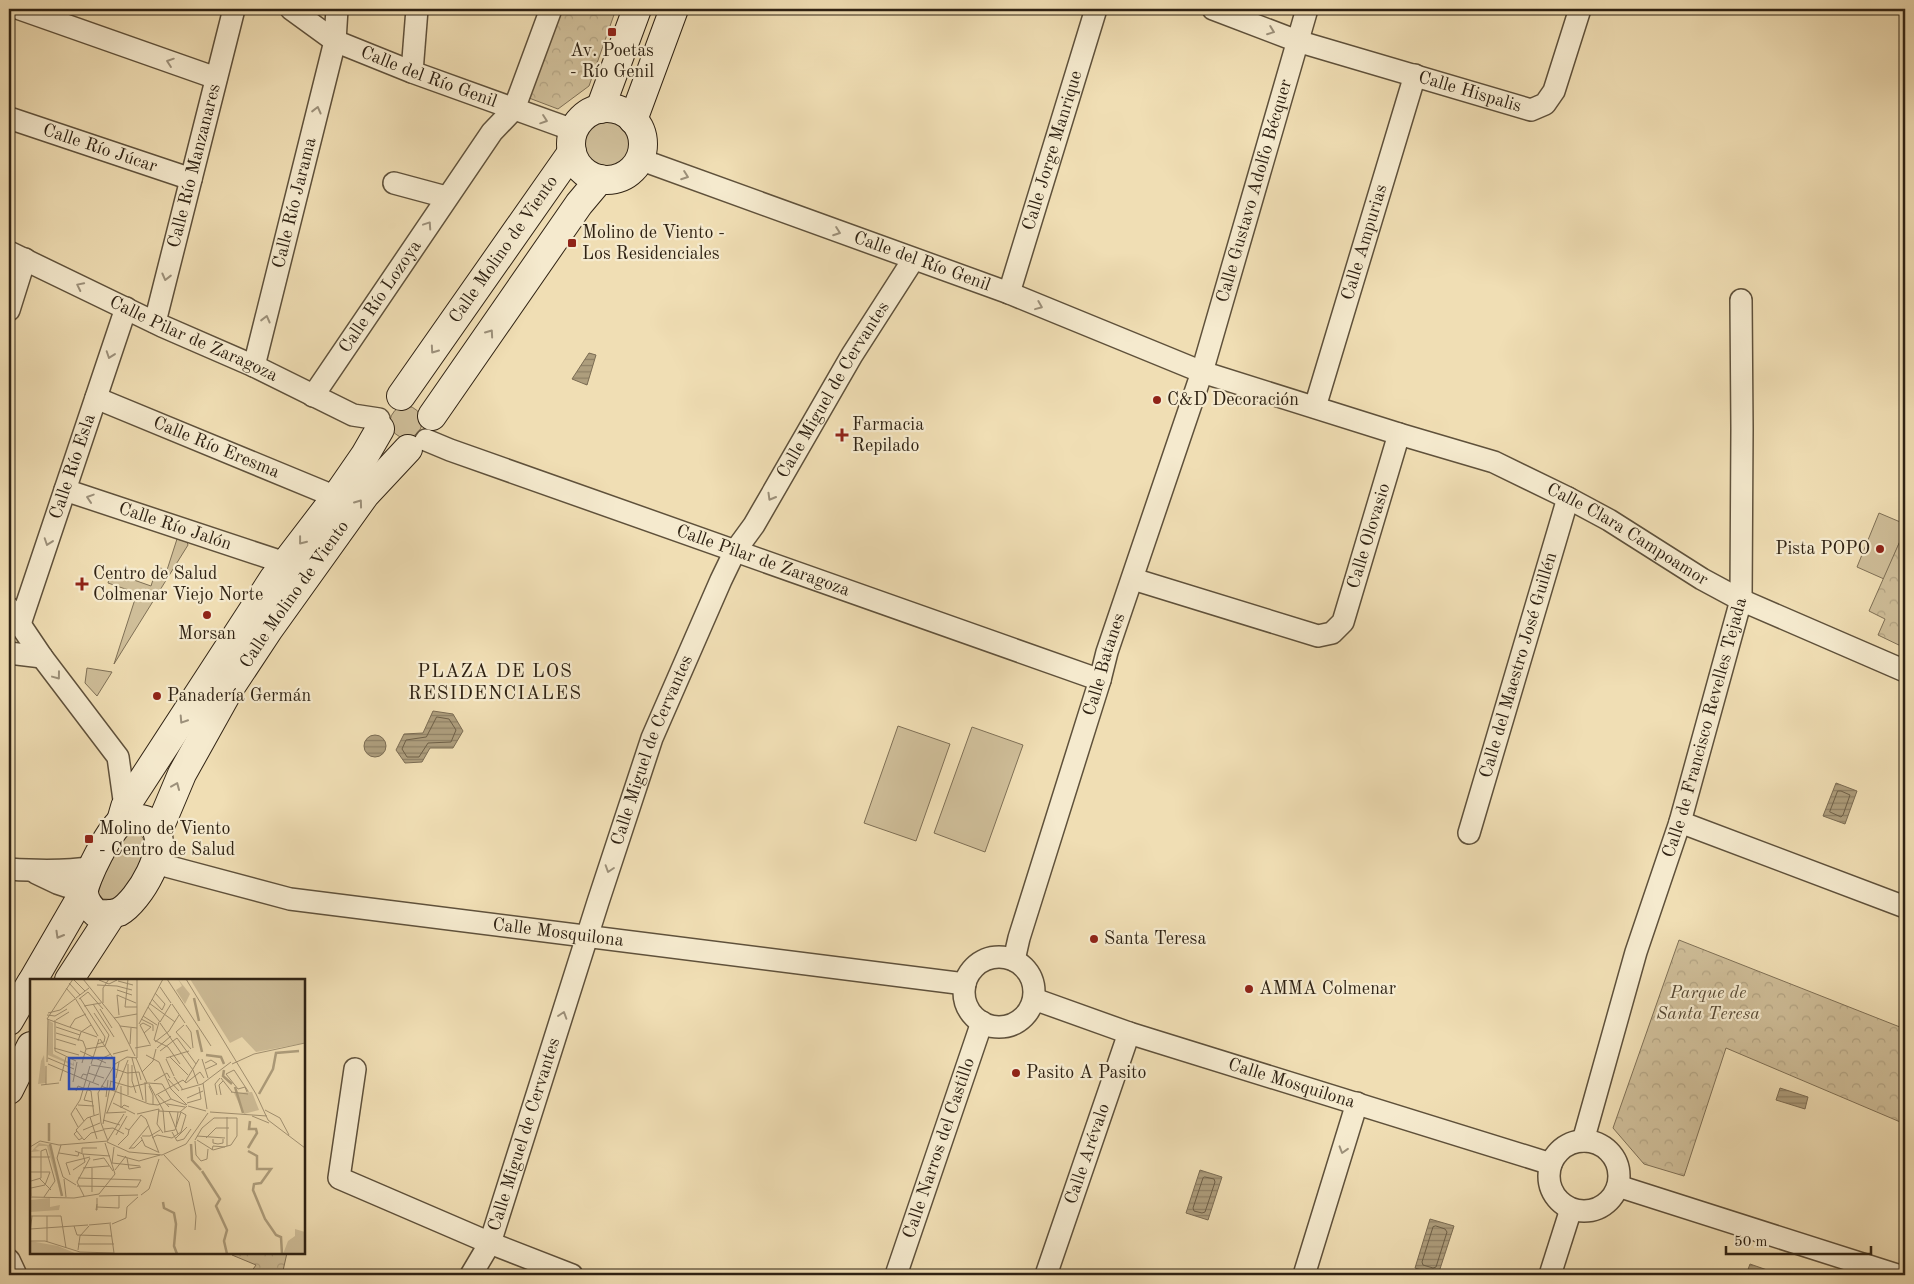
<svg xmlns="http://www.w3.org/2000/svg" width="1914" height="1284" viewBox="0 0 1914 1284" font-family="'Old Standard TT',serif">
	<defs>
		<pattern id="park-crowns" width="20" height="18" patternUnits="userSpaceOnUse" patternTransform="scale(1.25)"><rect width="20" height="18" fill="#cfbe99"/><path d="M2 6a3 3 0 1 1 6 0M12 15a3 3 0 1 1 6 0" fill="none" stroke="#b2a383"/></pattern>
		<pattern id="water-rules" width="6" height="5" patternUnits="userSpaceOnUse" patternTransform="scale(1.25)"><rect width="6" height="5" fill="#ae9e7d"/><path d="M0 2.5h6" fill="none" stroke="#8e8065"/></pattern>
	</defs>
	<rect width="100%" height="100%" fill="#f0deb4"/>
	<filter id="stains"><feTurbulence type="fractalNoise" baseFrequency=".004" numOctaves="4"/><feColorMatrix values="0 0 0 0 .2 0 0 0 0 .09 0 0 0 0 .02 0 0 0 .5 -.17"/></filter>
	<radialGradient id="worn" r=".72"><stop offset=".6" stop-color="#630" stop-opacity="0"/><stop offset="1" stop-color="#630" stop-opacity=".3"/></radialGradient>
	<path fill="#cfbe99" stroke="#7f7056" d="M582 143a24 24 0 1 1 48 0a24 24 0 1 1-48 0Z
		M390 422a16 16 0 1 1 32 0a16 16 0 1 1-32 0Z
		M1879 513 1905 524 1904 532 1884 579 1857 567Z
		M177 539 187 542 188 545 114 664 137 593 108 583 111 572 151 586 157 567 167 570Z
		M87 668 112 672 97 696 85 683Z
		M898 726 950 744 916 841 864 823Z
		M972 727 1023 745 985 852 934 833Z
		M131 832C165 835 131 893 115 898 111 900 107 899 103 899L97 892 100 877 124 836Z"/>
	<path fill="url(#park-crowns)" stroke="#7f7056" d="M562 9H616L589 86 558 109 529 98Z
		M1904 532H1905V648L1878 635 1885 619 1869 611Z
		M1679 940 1905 1029V1124L1726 1048 1684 1176 1644 1164 1613 1128Z
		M232 1253H287L282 1275H249L256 1265 232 1255Z"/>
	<path fill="url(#water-rules)" stroke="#7b6c53" d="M589 353 596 355 587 385 572 379Z
		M433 711 453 714 463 731 453 748H430L422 762 405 763 396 750 404 734 423 733Z
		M364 746a11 11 0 1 1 22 0a11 11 0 1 1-22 0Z
		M1836 783 1857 791 1845 824 1823 816Z
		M1780 1088 1808 1097 1805 1109 1776 1100Z
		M1200 1170 1222 1177 1208 1220 1186 1213Z
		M1430 1219 1454 1226 1438 1275 1415 1268Z
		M1750 1264 1770 1271 1769 1275H1746Z"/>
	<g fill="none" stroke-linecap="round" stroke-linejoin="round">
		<path stroke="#6e6048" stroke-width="1" d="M437 717 449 719 456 730 451 742 428 743 419 757H407L402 749 406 740 426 737Z
			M1838 791H1841L1850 795 1843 815 1841 817 1830 812Z
			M1205 1177 1214 1179 1215 1182 1205 1212 1202 1213 1194 1211 1193 1208 1203 1178Z
			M1436 1226 1445 1229 1447 1232 1436 1267 1433 1268 1423 1265 1422 1262 1433 1227Z"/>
		<defs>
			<g id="minor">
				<path d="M20 9 216 78"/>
				<path id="s1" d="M291 9 335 41 412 72 573 130"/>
				<path id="s2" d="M1213 9 1297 41 1531 110 1545 104 1554 91 1580 9"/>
				<path d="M412 72 417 9"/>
				<path id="s3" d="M9 118 191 179"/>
				<path id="s4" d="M639 159 1009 293 1202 372 1399 434 1343 622 1332 633 1318 636 1133 579"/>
				<path d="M394 183 446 197"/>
				<path id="s5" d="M9 252 162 326 254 366 353 415 379 419"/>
				<path id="s6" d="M1009 293 1096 9"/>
				<path d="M9 310 25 259"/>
				<path id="s7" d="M155 322 234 9"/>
				<path id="s8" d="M254 366 335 41 337 9"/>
				<path id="s9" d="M313 396 492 132 514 109 551 9"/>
				<path id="s10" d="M96 398 336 497"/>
				<path id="s11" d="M1315 407 1415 75"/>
				<path id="s12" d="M1399 434 1494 462 1568 498 1609 520 1702 579 1741 600 1905 671"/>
				<path id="s13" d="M426 440 450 450 1100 680"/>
				<path id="s14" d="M65 490 285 563"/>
				<path d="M9 608 42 657 118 757 125 807"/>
				<path id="s15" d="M20 624 126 308"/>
				<path d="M9 653 42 657"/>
				<path d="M1680 822 1905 907"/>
				<path id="s16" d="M1469 833 1568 498"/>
				<path id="s17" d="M155 863 290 899 965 984"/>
				<path d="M9 869C37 871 65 872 92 867"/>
				<path d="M36 873 57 883 84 892"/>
				<circle cx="999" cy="992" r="35"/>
				<path id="s18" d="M1014 960 1019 938 1100 680 1107 652 1202 372 1307 9"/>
				<path id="s19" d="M1034 999 1129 1033 1551 1164"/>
				<path d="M355 1069 339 1178 490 1243 572 1275"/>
				<circle cx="1584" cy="1176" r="35"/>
				<path id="s20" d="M1583 1141 1636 952 1680 822 1741 600 1742 429 1741 300"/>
				<path d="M1618 1186 1897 1275"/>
				<path d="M9 1260 16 1275"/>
				<path id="s21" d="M471 1275 490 1243 598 902 652 738 721 580 735 551 754 525 852 355 913 260"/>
				<path id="s22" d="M896 1275 982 1022"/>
				<path id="s23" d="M1046 1275 1129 1033"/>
				<path d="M1304 1275 1357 1103"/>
				<path d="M1550 1275 1571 1209"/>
			</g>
			<g id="secondary">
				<circle cx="607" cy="144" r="36"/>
				<path d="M600 109 637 9"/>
				<path d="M633 120 674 9"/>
				<path id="s24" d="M401 396 572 152"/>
				<path d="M432 416 579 204 600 179"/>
				<path d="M133 818C141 819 149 819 154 826 171 847 139 901 119 912 111 915 104 915 96 913 90 908 85 902 84 893 83 881 111 827 122 821 125 819 130 819 133 818Z"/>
				<path d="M121 821 125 807 274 578 336 497 365 455 380 429"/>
				<path id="s25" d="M158 831 182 774 230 688 269 629 365 495 408 449"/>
				<path d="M33 980 84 892"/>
				<path d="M69 980 112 914"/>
				<path d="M9 1021 31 983"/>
				<path d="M9 1090 31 1046"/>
			</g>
		</defs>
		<use href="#minor" stroke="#5f513b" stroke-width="24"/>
		<use href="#secondary" stroke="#2f2213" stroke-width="30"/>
		<use href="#minor" stroke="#f5eace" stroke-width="21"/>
		<use href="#secondary" stroke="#f5eace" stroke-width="28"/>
	</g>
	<defs><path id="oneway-chevron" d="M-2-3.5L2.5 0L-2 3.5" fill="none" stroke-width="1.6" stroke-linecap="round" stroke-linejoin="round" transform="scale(1.25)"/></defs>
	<g stroke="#9c907a">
		<use href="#oneway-chevron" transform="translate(1271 31) rotate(21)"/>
		<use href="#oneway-chevron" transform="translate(170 62) rotate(-161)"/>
		<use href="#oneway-chevron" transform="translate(317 110) rotate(-76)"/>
		<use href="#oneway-chevron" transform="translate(544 120) rotate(19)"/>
		<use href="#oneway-chevron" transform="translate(685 176) rotate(20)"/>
		<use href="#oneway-chevron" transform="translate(428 225) rotate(-56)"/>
		<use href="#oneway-chevron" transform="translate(837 232) rotate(20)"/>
		<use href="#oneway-chevron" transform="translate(166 277) rotate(104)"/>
		<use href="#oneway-chevron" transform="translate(80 286) rotate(-154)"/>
		<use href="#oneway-chevron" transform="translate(1039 306) rotate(22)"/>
		<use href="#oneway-chevron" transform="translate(266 319) rotate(-76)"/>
		<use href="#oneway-chevron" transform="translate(490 333) rotate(-55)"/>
		<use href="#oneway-chevron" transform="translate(434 350) rotate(125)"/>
		<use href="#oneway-chevron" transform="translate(110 355) rotate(109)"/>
		<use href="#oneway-chevron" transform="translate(771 497) rotate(120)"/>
		<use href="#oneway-chevron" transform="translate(90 498) rotate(-162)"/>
		<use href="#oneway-chevron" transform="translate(359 503) rotate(-54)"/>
		<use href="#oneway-chevron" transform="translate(302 541) rotate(128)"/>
		<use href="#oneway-chevron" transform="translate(48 542) rotate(109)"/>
		<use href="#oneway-chevron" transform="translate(57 676) rotate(53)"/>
		<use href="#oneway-chevron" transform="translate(183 720) rotate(123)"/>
		<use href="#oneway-chevron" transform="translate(176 786) rotate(-67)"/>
		<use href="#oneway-chevron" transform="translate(609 869) rotate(108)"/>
		<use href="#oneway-chevron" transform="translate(59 935) rotate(120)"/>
		<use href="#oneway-chevron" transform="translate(563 1015) rotate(-72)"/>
		<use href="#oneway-chevron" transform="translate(1343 1150) rotate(107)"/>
	</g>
	<g fill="#8f2418" stroke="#f5eace" stroke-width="2">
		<rect x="607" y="27" width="10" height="10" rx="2.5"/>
		<rect x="567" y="238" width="10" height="10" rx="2.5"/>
		<circle cx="1157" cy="400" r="5"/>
		<path d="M839.5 427.5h5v5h5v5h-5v5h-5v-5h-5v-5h5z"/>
		<circle cx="1880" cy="549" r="5"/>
		<path d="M79.5 576.5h5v5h5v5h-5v5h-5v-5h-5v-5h5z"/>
		<circle cx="207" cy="615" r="5"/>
		<circle cx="157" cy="696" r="5"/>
		<rect x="84" y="834" width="10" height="10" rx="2.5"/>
		<circle cx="1094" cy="939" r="5"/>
		<circle cx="1249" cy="989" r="5"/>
		<circle cx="1016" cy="1073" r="5"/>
	</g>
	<g text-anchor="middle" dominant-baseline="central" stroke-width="4.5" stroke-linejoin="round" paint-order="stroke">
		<g font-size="18" fill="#2f2213" stroke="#f5eace" text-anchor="start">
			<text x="612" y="51" text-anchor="middle">Av. Poetas<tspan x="612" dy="21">- Río Genil</tspan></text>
			<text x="582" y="233">Molino de Viento -<tspan x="582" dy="21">Los Residenciales</tspan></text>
			<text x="1167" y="400">C&amp;D Decoración</text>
			<text x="852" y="425">Farmacia<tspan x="852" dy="21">Repilado</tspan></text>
			<text x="1870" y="549" text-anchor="end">Pista POPO</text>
			<text x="93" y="574">Centro de Salud<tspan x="93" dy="21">Colmenar Viejo Norte</tspan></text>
			<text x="207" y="634" text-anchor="middle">Morsan</text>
			<text x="167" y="696">Panadería Germán</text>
			<text x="99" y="829">Molino de Viento<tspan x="99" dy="21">- Centro de Salud</tspan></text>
			<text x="1104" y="939">Santa Teresa</text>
			<text x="1259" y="989">AMMA Colmenar</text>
			<text x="1026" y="1073">Pasito A Pasito</text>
		</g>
		<g font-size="18" fill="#2f2213" stroke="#f5eace">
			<text stroke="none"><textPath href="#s1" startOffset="155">Calle del Río Genil</textPath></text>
			<text stroke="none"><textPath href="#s2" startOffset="270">Calle Hispalis</textPath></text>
			<text stroke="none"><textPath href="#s3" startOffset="96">Calle Río Júcar</textPath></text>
			<text stroke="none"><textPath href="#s6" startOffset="149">Calle Jorge Manrique</textPath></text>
			<text stroke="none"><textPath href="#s7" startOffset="161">Calle Río Manzanares</textPath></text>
			<text stroke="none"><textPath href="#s18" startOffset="806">Calle Gustavo Adolfo Bécquer</textPath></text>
			<text stroke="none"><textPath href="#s8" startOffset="168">Calle Río Jarama</textPath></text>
			<text stroke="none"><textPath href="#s11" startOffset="172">Calle Ampurias</textPath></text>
			<text stroke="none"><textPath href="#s24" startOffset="179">Calle Molino de Viento</textPath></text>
			<text stroke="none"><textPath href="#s4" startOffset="301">Calle del Río Genil</textPath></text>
			<text stroke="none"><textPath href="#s9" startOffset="120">Calle Río Lozoya</textPath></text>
			<text stroke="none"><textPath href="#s5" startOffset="204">Calle Pilar de Zaragoza</textPath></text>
			<text stroke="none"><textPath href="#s21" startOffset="961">Calle Miguel de Cervantes</textPath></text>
			<text stroke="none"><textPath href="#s10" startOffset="130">Calle Río Eresma</textPath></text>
			<text stroke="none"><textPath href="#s15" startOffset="166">Calle Río Esla</textPath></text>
			<text stroke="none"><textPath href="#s14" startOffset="116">Calle Río Jalón</textPath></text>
			<text stroke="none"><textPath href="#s12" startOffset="251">Calle Clara Campoamor</textPath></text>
			<text transform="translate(1369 536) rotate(-73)">Calle Olovasio</text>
			<text stroke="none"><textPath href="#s13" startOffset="358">Calle Pilar de Zaragoza</textPath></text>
			<text stroke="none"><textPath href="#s25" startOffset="274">Calle Molino de Viento</textPath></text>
			<text stroke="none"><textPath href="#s18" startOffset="309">Calle Batanes</textPath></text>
			<text stroke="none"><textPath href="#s16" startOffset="175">Calle del Maestro José Guillén</textPath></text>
			<text stroke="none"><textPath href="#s20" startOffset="431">Calle de Francisco Revelles Tejada</textPath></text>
			<text stroke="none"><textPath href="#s21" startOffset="556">Calle Miguel de Cervantes</textPath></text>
			<text stroke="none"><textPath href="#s17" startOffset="410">Calle Mosquilona</textPath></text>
			<text stroke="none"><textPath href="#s19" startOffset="271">Calle Mosquilona</textPath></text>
			<text stroke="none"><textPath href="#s21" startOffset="151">Calle Miguel de Cervantes</textPath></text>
			<text stroke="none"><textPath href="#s22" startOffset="134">Calle Narros del Castillo</textPath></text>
			<text stroke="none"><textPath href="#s23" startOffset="128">Calle Arévalo</textPath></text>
		</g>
		<g font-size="18" font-style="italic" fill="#574934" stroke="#f5eace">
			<text x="1708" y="993">Parque de<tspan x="1708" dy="21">Santa Teresa</tspan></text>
		</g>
		<g font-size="19" letter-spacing="1" fill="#2f2213" stroke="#f5eace">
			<text x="495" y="672">PLAZA DE LOS<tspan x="495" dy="22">RESIDENCIALES</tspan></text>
		</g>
	</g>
	<g transform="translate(30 979)">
		<rect width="275" height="275" fill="#f0deb4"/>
		<path d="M160 0H275V64L226 73 212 58 200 64ZM20 219V228L30 226 29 231 0 233V221Z" fill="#cfbe99"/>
		<path d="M265 250 275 253V275H253L258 262 265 257Z" fill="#cfbe99"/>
		<path d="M148 0 160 15 155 25 146 11 152 7ZM18 41 23 44V75L43 85 44 82V87L18 76ZM14 76 16 104 8 105 11 82ZM222 113 229 131 214 135 204 114ZM9 164 19 166 31 216 17 167H9L5 170 11 172 1 173ZM0 262 28 267 47 275H0Z" fill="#cfbe99"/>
		<path fill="none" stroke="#ae9e7d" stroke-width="2.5" d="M164 19 169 42M167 51 172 73M176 76 191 78 194 85M194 91 193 97 202 105M205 108 213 134M229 115 243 90 246 74 269 72M19 144V162M20 165 32 217M161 165 162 181 171 191M218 169 227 154 226 150H219L220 142M218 172 227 177V190H241L231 204 224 205 223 211 235 240 246 256 251 258 252 275M172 192 190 220 186 227 197 251 194 262 197 275M133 223 134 229 144 234 146 245 144 267 147 275"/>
		<path fill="none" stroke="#a39374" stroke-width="1" d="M43 0 55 12M53 0 89 45 105 77M98 0 95 28H107M137 0 181 67M156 0 226 115 238 141 275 169M69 1 79 5 87 1M88 2 103 6M39 4 50 16M67 6 87 7M87 7 102 11M130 8 141 24M36 9 45 19 68 57M87 11 102 16M87 16 106 24M87 16 89 36M46 19 59 9M50 19 75 58 74 63 67 65M49 20 58 13 73 30M122 20 132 31 135 25 125 14M73 24V9L79 0M119 24 145 43M63 25 84 58M142 25 155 44M54 27 71 24M118 28 130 43M70 30 82 49M18 34 30 31 45 20M64 34 79 56 75 67M17 36 25 37 37 30M113 37 127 46M84 39 107 35M17 40 67 58M17 40 43 0M111 40 123 46V52M25 41V72L46 82M26 41 39 33M129 43 124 61 138 68 150 85M130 43 141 25M130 44 163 91 168 105M109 45 133 0M110 46 113 44 121 48 114 54M110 46 120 65M154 46 146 53 161 70M156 46 161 53 163 69M90 47 107 49M26 48 50 56M40 48 45 40 56 35M26 54 53 62 56 70M26 60 46 66M70 60 85 82M48 62 51 53 61 46M125 63 139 52 149 36M100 65 101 49M24 69 49 76M105 69 121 66M127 69 141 57M50 72 76 84M130 72 147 59 166 85M83 75 98 71M116 76 129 83 141 110 157 126M140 78 158 96M18 79 44 90M102 79 113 121M106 79 117 104M136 79 159 72M136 80 144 97M172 80 178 99M17 83 18 40M52 84 56 70 75 67M175 84 181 81 187 85 176 90M18 85 51 99M61 85 69 60M202 85 224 75 275 64M61 86 81 89M102 86V102L106 114M16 87V105M82 89 97 94 109 93 111 101M112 93 123 82 126 70M58 94 74 99M57 96 53 95 51 99 69 106M144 98 153 111M86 99 89 83M191 99 202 113M138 100 149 112M30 102 36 78M80 102 101 108 118 104M124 102 137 94 140 99M43 103 47 83M60 103 54 121 63 123M63 103 73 79 81 75M115 103 116 123M155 103 169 80M118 104 132 105 141 120 156 126M173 104 177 130M119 105 133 131 135 153M11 106 29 104M71 107 119 125 128 126 141 120M91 107V129L94 126 99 128M119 107 123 116V125M151 111 172 105 201 83M46 112 48 107 61 112 64 136M201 113 218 115M217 113 215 108 208 110 196 95 204 91 218 112V113M98 116V85M126 116 153 101 156 104 170 93 174 99M128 116 139 128M187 116 185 105 190 99M191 116 189 106 193 102M76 118 78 101M157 119 173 112M83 124 105 135M157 124 171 120 169 108M137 125 155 128M48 126 64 127M158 127 176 132M46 129 54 142M129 130 127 145 133 154M235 131 250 139 259 156M128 132 150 133 157 127M139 132 148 155M180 133 237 137M76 134 96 133M77 134 98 81M69 135 57 139 46 151 54 161 61 154 73 151M107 135 129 130M111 136 116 140 129 174M222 137 239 144M60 138 67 160M73 141 90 146M73 145 81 102M48 148 41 135 50 121 60 87M146 148 148 133M74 150 83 149 94 155M53 151 70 144M99 151 111 136M47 152 44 155 49 161 52 159M134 153 145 151 151 133M142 153 147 162 154 160 161 150M86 156 97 137M112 157H120L130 151M167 157 195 159M111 158 115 167 128 173M122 159 127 156 142 159 151 153 156 136 151 133M146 159 157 148M176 159 186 149H199M183 160V164L188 165 193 164V160M78 161 94 135M165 161 172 149 184 139H207M167 161 183 171 201 166 207 157V139M78 162 71 144 68 114 85 85 97 78 107 79V0M165 162 166 176 171 182 177 180 178 170M77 163 99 173 132 176 156 165 178 134M31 166 27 179 33 198 46 206M88 166 98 156 99 151 95 149M197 167V138M0 168 10 162 29 166 78 162M84 168 82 184 110 187M100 169H104L112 161M99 170 119 146M0 171 1 217M182 171 183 167 195 168M29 174 48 177 49 173M52 174V169H67M53 175 80 177M87 176 109 182 130 176M134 176 159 203 166 237 165 251M0 178H20M97 179 99 190 111 188M63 181 74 179 83 192M53 189 79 187M62 189V213M43 191 55 183 53 175 45 172M85 191 96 177M1 193H20M40 196 36 184 60 178M10 200 21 211M34 200 36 218M1 202 11 199V172L16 170 25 202 14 218M47 207 107 208 111 201 48 199M1 209 15 206 20 193M111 216 119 210 129 180M54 217 47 203 60 179M69 217 108 216M1 218 44 219 69 215 85 195 75 164M67 219V231H66L67 225M67 228 89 229V217M0 237H31L36 269M17 237V263M80 245 84 274M82 245 96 239 97 228 108 218M59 246 81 244M44 247 47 256 82 257M0 250 58 246M0 254 2 237M1 262H15L50 273 84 274M48 265H84M48 271 50 257 59 247"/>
		<path fill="#1d4ed8" fill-opacity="0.15" stroke="#1d4ed8" stroke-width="2.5" d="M39 79H84V110H39Z"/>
		<rect width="275" height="275" fill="none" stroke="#2f2213" stroke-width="2.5"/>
	</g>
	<rect width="1914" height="1284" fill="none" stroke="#f0deb4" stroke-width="30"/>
	<rect x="10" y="10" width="1894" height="1264" fill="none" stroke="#2f2213" stroke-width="2.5"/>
	<rect x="15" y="15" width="1884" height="1254" fill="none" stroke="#2f2213"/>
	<path d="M1726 1246v8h145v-8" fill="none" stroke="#2f2213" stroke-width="2.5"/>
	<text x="1734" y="1246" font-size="15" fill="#2f2213" stroke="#f5eace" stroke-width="4" paint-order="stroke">50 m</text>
	<rect width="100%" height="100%" filter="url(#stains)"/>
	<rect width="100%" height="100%" fill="url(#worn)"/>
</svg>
